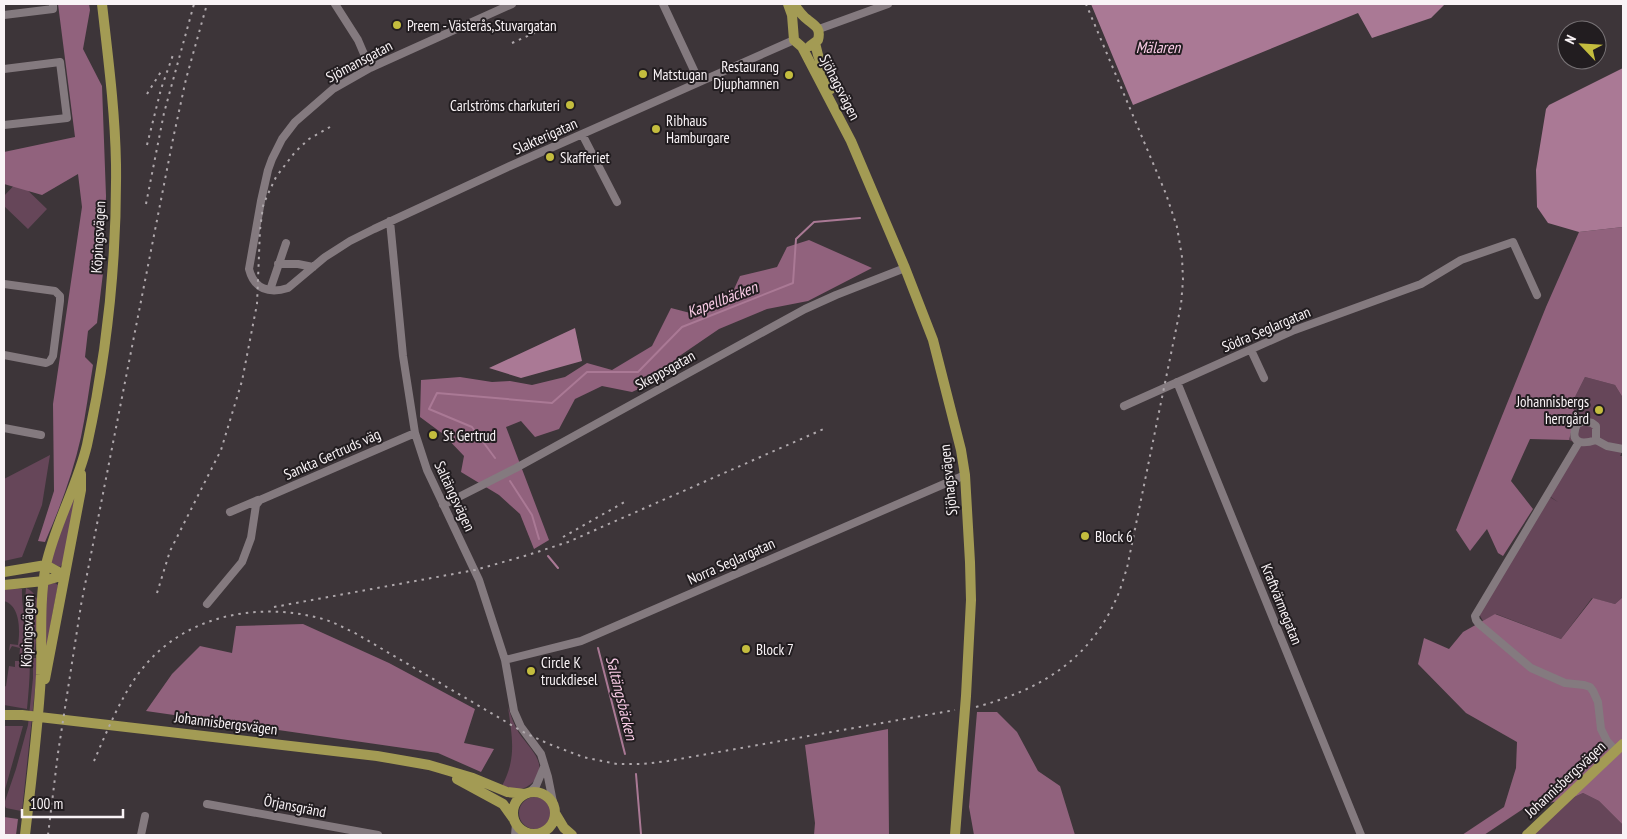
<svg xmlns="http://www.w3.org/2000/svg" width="1627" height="839" viewBox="0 0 1627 839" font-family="'PT Sans Narrow',sans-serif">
	<rect width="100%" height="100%" fill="#3d3539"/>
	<path fill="#664659" d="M18 181 47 209 28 229 4 206V196Z
		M1585 377 1615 385 1623 398V450L1620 456H1623V597L1615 604 1592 598 1561 639 1496 614 1483 621 1479 614 1548 496 1558 502 1548 495 1575 453 1574 442 1569 440 1576 414 1571 405Z
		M50 455 42 505 22 557 4 561V479Z
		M77 487 63 563 60 567 50 562Z
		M55 583 58 585 52 616 46 659V585Z
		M15 588 22 589C21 609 28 627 29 647 31 667 29 688 27 709L4 705V687L6 686 9 666 15 667V661H19L20 648 12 646 9 651 10 644 18 645C20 632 21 606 4 601V590Z
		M26 588C45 596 38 619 37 637L31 636 25 601Z
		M33 638 36 640 34 658H36V680L22 811H21L6 808 4 804 16 769 28 725 33 678Z
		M508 707C511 716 514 725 519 733 529 748 551 765 532 783 522 792 514 789 502 786 517 758 512 737 508 707Z
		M4 726H23L4 793Z
		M1583 793 1599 801 1623 825V835H1533L1570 799Z
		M519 813a16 16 0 1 1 32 0a16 16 0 1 1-32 0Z"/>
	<path fill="#91627d" d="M58 4H89L90 10 83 49 102 86 106 196 103 273 97 323 88 331 85 357 93 365C89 389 86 413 81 437 73 473 60 508 45 542L38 541 54 491 53 404 82 207 78 174 42 195 4 184V152L75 137Z
		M1623 227V398L1615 385 1585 377 1571 405 1576 414 1569 440 1530 439 1511 481 1533 509 1503 556 1498 553 1487 529 1470 551 1456 530 1546 307 1579 232Z
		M809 240 872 268 808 301 767 309 719 329 678 357 660 379 632 392 602 386 575 399 559 429 535 437 521 421 506 427 549 540 534 549 520 514 499 495 461 472 464 456 443 434 420 417 421 380 460 377 492 382 510 381 532 385 565 377 587 363 612 370 652 346 671 308 694 314 730 298 740 276 777 267 787 247Z
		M1623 597V825L1599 801 1583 793 1570 799 1526 807 1484 835H1462L1504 807 1516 768 1517 742 1466 713 1418 664 1424 638 1449 649 1463 632 1495 614 1561 639 1593 598 1615 604Z
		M303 624 389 663 475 709 464 743 494 749 481 772 438 753 146 711 172 674 200 646 232 653 236 626Z
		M977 712H997L1017 732 1038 771 1060 786 1075 835H974L969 807Z
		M888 729 889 835H814L815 823 805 745Z
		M4 817 18 819 16 835H4Z"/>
	<path fill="#aa7995" d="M1091 4H1445L1431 18 1372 38 1358 13 1133 105Z
		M1623 68V227L1579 232 1548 223 1537 207 1536 170 1546 109 1549 105Z
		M575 328 582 361 521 378 489 368Z"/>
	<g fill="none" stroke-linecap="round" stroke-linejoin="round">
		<path stroke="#aa7995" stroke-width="2" d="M495 458 472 427 429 409 437 393 552 403 587 372H638L682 327 793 283 796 239 814 222 860 218
			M510 481 532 515 539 539
			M548 556 558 568
			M598 648 625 754
			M636 774 641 834"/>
		<path stroke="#847a7f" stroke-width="8" d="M335 4 358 40 370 68
			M512 4 370 68 333 89 295 122 282 139 272 159 268 170 261 201 249 269C254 289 269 294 288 288L325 257 350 241 374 229 510 166 794 40
			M663 4 699 81
			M4 15 53 9V4
			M819 29 888 4
			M4 69 60 62 67 118 4 125
			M582 134 617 202
			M390 221 403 356 415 433 427 470 479 580 505 660 514 711 521 727 541 754 548 777 554 807
			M278 264H298L313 267
			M4 284 55 291 60 296V301L53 356 50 361 46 363 4 355
			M270 290 286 243
			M1251 350 1264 378
			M1177 382 1361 835
			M1124 406 1292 331 1421 284 1461 260 1513 242 1537 295
			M4 428 41 435
			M1596 440V426L1592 423 1584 421 1577 424C1569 443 1581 445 1596 440L1607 446 1623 449
			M1579 442 1475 616 1476 620 1479 624 1531 668 1565 683 1584 685 1590 687 1593 691 1598 702 1601 729 1607 741 1616 751
			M443 505 516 468 805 309 836 295 905 268
			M230 512 258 500
			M207 604 242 562 251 538 256 505 260 500 415 433
			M505 660 581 641 595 635 965 475
			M529 793 536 786 544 767
			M207 804 378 835
			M141 835 145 816
			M515 835 516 824
			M536 835 537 834"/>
		<path stroke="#a39b54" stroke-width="10" d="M788 4 792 15 794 40 802 47 851 141 905 268 933 340 961 450 965 475 970 562 971 600 966 696 955 835
			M794 4C798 10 802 16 808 20 816 26 821 29 818 40L810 46
			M815 43 818 55 831 89
			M4 572 46 565 64 575
			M4 585 44 581 64 575
			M45 679 81 490V474
			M4 715H22L377 756 429 765 473 778 507 792 525 794
			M457 779 503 804 513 818
			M513 813a21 21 0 1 1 42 0a21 21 0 1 1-42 0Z
			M555 813 564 828 572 835
			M25 835C31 782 38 729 41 675 42 639 39 601 46 565 55 524 77 487 87 445 107 354 117 258 116 164 115 110 108 57 102 4
			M1527 835 1623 744"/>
		<path stroke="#afa8ac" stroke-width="2" stroke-dasharray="2.5 5" stroke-linecap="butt" d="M512 43 541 30
			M147 94 162 70
			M147 145 161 89 174 52
			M146 204 164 113 194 4
			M563 537 628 500
			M157 593 170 551 221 450 242 381 257 304 260 230 263 206 267 196 276 177 295 152 309 139 330 127
			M274 607 475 570 528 555 568 542 826 428
			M976 707C1040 690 1090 660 1117 597 1121 588 1124 577 1127 568L1181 305 1183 280 1182 257 1177 227 1166 194 1086 4
			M94 761C107 731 122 694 142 669 185 615 258 601 323 619 334 622 344 628 355 633L525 733 549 744 583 757 617 764H643L668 761 955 710
			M48 835 58 753 81 605 173 139 186 79 207 4"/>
	</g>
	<g fill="#c4bd3e" stroke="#221d20" stroke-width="2">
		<circle cx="397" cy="25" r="5"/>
		<circle cx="643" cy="74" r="5"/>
		<circle cx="789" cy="75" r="5"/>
		<circle cx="570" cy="105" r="5"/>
		<circle cx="656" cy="129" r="5"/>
		<circle cx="550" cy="157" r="5"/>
		<circle cx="1599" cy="410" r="5"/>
		<circle cx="433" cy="435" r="5"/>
		<circle cx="1085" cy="536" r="5"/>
		<circle cx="746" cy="649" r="5"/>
		<circle cx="531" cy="671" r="5"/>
	</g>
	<g text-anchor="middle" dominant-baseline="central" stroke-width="4" stroke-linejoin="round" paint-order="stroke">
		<g font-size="15" fill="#f9f3f6" stroke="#221d20" text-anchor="start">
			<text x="407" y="25">Preem - Västerås,Stuvargatan</text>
			<text x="779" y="66" text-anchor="end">Restaurang<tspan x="779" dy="17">Djuphamnen</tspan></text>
			<text x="653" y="74">Matstugan</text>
			<text x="560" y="105" text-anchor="end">Carlströms charkuteri</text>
			<text x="666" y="120">Ribhaus<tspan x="666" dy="17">Hamburgare</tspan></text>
			<text x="560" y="157">Skafferiet</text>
			<text x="1589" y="401" text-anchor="end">Johannisbergs<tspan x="1589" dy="17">herrgård</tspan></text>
			<text x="443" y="435">St Gertrud</text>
			<text x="1095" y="536">Block 6</text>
			<text x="756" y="649">Block 7</text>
			<text x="541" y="662">Circle K<tspan x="541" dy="17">truckdiesel</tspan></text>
		</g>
		<g font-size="15" fill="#f9f3f6" stroke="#221d20">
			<text transform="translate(359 61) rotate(-28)">Sjömansgatan</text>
			<text transform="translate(840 87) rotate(63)">Sjöhagsvägen</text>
			<text transform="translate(545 136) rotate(-24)">Slakterigatan</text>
			<text transform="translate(98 237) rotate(-87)">Köpingsvägen</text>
			<text transform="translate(1266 329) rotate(-23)">Södra Seglargatan</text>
			<text transform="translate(665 370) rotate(-29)">Skeppsgatan</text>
			<text transform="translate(332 454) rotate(-24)">Sankta Gertruds väg</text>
			<text transform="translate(948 480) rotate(-96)">Sjöhagsvägen</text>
			<text transform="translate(455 496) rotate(65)">Saltängsvägen</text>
			<text transform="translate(731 561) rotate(-24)">Norra Seglargatan</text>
			<text transform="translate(1282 604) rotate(68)">Kraftvärmegatan</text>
			<text transform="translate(27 631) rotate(-88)">Köpingsvägen</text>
			<text transform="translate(226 723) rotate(7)">Johannisbergsvägen</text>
			<text transform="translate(1565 779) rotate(-43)">Johannisbergsvägen</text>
			<text transform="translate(295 806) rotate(11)">Örjansgränd</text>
		</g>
		<g font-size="16" font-style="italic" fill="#facce6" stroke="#221d20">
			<text x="1158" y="47">Mälaren</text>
			<text transform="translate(722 299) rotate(-21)">Kapellbäcken</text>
			<text transform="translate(622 698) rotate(76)">Saltängsbäcken</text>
		</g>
	</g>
	<rect width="1627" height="839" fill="none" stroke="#f9f3f6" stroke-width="10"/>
	<g transform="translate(1582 45) rotate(295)"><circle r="24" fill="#221d20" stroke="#787376"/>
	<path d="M0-4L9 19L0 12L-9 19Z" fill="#c4bd3e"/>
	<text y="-8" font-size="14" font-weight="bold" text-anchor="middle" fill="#f9f3f6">N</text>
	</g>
	<path d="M22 809v8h101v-8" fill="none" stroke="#f9f3f6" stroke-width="2.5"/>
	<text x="30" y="809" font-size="15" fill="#f9f3f6" stroke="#221d20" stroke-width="4" paint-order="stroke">100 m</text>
</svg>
